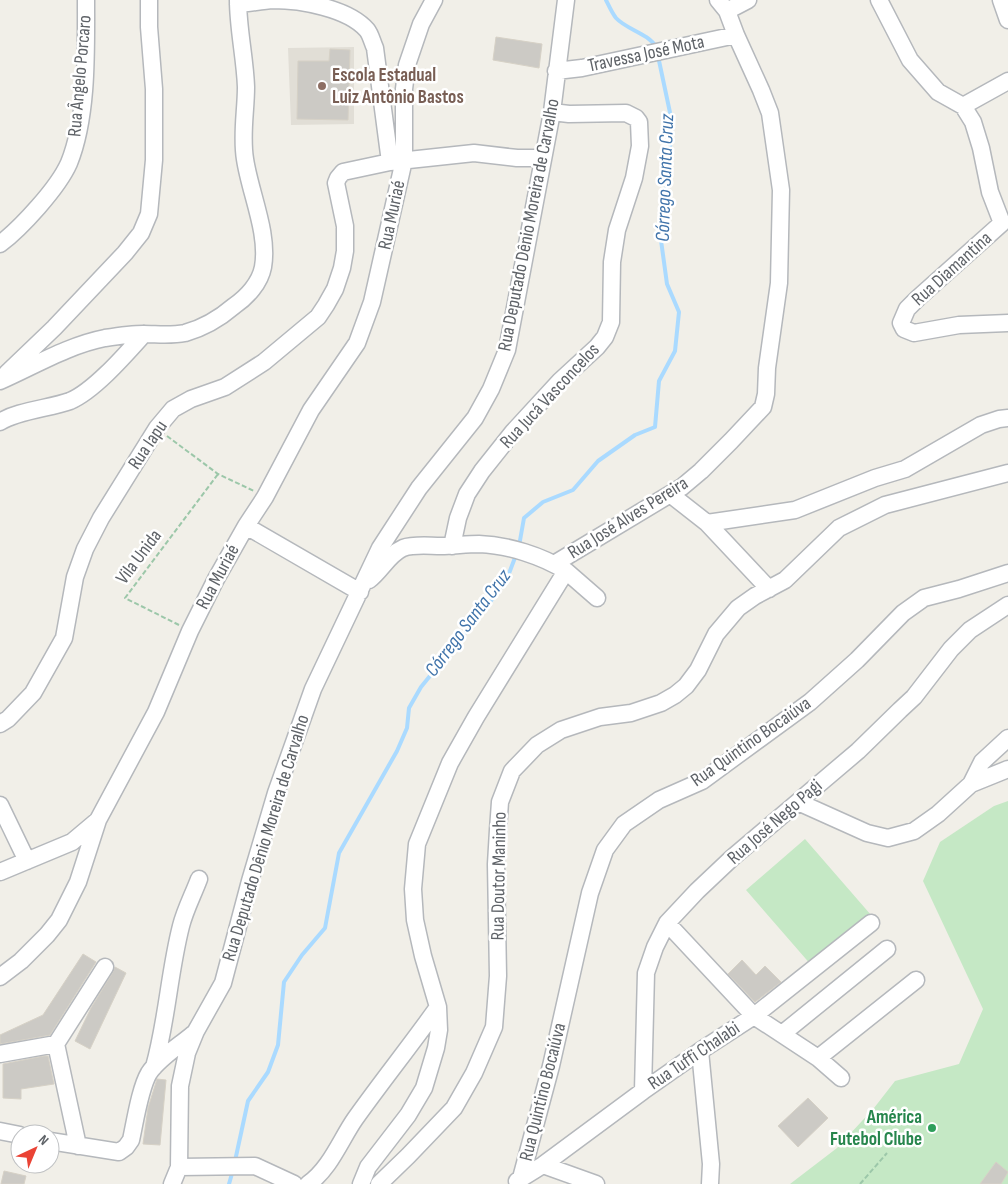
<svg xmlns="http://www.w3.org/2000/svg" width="1008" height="1184" viewBox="0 0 1008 1184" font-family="'Sofia Sans Condensed',sans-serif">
	<rect width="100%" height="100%" fill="#f1efe8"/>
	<path fill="#e1ded6" d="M354 47V124L291 125 288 48Z"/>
	<path fill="#c5e8c5" d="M1008 801V1184H790L837 1148 874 1108 895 1081 959 1064 983 1009 923 881 940 842 994 806Z
		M805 839 871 915 812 966 746 890Z"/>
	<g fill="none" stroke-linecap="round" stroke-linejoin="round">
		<path stroke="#aadaff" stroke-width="4" d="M606 0C609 6 612 13 616 18 627 30 648 33 656 47
			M519 546 524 518 543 502 573 490 598 461 635 435 655 427 659 381 675 351 679 312 667 284 660 233 666 195 672 122 658 56
			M235 1161 248 1101 268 1072 278 1045 284 982 302 955 325 928 339 853 397 751 407 728 409 708 421 687 490 602 508 576 516 555
			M229 1184 233 1170"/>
	</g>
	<path fill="#cccac5" stroke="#d6d1c6" d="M496 37 542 44 539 68 493 60Z
		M330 49 350 50 348 120 297 119 298 61H329Z
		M83 954 96 962 50 1035 0 1044V1035L43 1015Z
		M742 960 756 975 765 966 781 982 755 1002 728 974Z
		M115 967 126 973 90 1049 75 1041 91 1008 113 972Z
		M44 1056H48L54 1084 21 1089V1099L3 1098V1064Z
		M157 1079 166 1080 160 1145 143 1144 148 1108Z
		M808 1098 828 1118 798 1147 778 1126Z
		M996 1162 1008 1172 1001 1184H980Z
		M4 1171 26 1176 24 1184H1Z"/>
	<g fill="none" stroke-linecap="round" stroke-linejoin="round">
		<defs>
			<path id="minor" d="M879 0 910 60 938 92 963 106 973 122 981 148 990 192 1002 223
				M1001 0 1008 20
				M238 4C250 3 261 1 273 0 300 0 348 8 367 30 371 35 372 42 375 48L390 162
				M727 11 748 0
				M556 71 582 68 736 35
				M963 106 1008 81
				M1002 223 918 298 907 309 901 323 904 329 914 333 959 325 1008 323
				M0 244C21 228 58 188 69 163 88 116 86 50 86 0
				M7 373 54 328 125 253 141 233 149 214 154 160V89L149 27V0
				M0 381C34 366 69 345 105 338 118 336 131 334 143 334 157 334 170 336 185 333 203 328 220 318 234 306 247 297 260 283 263 267 269 233 250 193 245 159 241 135 246 111 246 87 245 58 238 29 238 0
				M0 422C16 411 51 408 70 401 94 391 126 354 144 334
				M670 494 707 523 769 589
				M707 523 795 510 875 478 905 469 981 425 999 419 1008 418
				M246 526 360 592
				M452 546 458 518 467 494 482 471 513 432 560 381 597 347 605 337 611 322 612 262 617 230 634 178 640 146 639 122 636 118 626 113 569 114 552 112
				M554 564 682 487 701 471 731 441 763 407 766 394 767 368 779 283 781 190 770 113 761 90 736 35 727 11 718 0
				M566 571 597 598
				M0 724 8 719 33 693 64 638 75 577 85 549 101 518 157 428 173 409 191 399 225 387 264 362 318 317 326 305 335 289 342 268 345 251V226L336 183 338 178 343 172 390 162 474 153 517 158H543
				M971 784 982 762 1008 738
				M798 802 867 833 888 838 914 831 938 814 971 784 1008 769
				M0 805 27 861
				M0 872 72 842 97 821
				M667 923 754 1016 818 1058 841 1078
				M0 977 21 961 47 935 59 920 78 882 98 820 156 712 190 631 216 579 246 526 265 497 311 410 357 343 372 302 404 160V89L407 65 421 24 434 0
				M782 1034 887 949
				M700 1051 711 1164 710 1184
				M0 1054 56 1044
				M818 1058 916 980
				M154 1067C167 1021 169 973 181 926 185 910 193 895 199 879
				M643 1091 646 973 655 947 667 923 697 891 733 857 858 751 900 710 914 697 951 649 970 630 1008 605
				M0 1131 20 1135
				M50 1141 119 1152 126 1147 131 1140C135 1122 140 1088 149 1073 159 1058 179 1046 193 1034
				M78 1146 56 1044 105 967
				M543 1165 596 1184
				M179 1167 255 1166 294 1184
				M521 1178 551 1066 590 893 605 850 624 824 659 800 702 781 810 702 857 660 903 613 924 598 959 589 1008 573
				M517 1181 543 1165 643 1091 700 1051 754 1016 871 923
				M172 1184 179 1167 180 1086 187 1053 196 1031 223 983 250 881 276 793 313 689 380 548 419 488 475 418 491 389 507 350 552 112 566 0
				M308 1184C330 1169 341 1139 355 1119 382 1081 411 1045 438 1007
				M361 1184 368 1167 408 1115 424 1088 436 1048 439 1030 438 1007 423 956 415 920 413 889 417 844 450 763 476 717 566 571C542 556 508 545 479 544 466 544 453 546 441 546 429 546 414 544 403 548 389 554 381 571 369 580
				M379 1184 408 1156 454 1108 474 1073 494 1027 498 976 496 864 498 830 500 802 512 771 537 745 561 730 600 717 631 713 661 703 675 695 686 686 698 670 716 634 738 608 755 596 785 580 839 528 885 505 1008 473"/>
		</defs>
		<use href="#minor" stroke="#b5b8bc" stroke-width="19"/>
		<path stroke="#9cc7a9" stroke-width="2" stroke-dasharray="5 2.5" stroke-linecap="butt" d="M167 436 218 474 254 491
			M179 625 125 598 218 474
			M860 1184 887 1153"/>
		<use href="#minor" stroke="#fff" stroke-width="16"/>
	</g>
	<circle fill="#8d6e63" stroke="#fff" stroke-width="2" cx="322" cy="86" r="5"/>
	<circle fill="#2e9e5b" stroke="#fff" stroke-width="2" cx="932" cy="1128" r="5"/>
	<g text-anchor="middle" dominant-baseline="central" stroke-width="5" stroke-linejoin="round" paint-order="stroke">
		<g font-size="19" fill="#5f6368" stroke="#fff">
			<text transform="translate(646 54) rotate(-12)">Travessa José Mota</text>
			<text transform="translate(80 76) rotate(-85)">Rua Ângelo Porcaro</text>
			<text transform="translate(392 215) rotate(-78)">Rua Muriaé</text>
			<text transform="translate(529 225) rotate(-79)">Rua Deputado Dênio Moreira de Carvalho</text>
			<text transform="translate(952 269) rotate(-42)">Rua Diamantina</text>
			<text transform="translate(550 396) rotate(-47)">Rua Jucá Vasconcelos</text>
			<text transform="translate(148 445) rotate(-56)">Rua Iapu</text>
			<text transform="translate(628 518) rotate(-32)">Rua José Alves Pereira</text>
			<text transform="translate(139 557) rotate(-53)">Vila Unida</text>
			<text transform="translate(218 577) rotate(-62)">Rua Muriaé</text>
			<text transform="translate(751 742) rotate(-35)">Rua Quintino Bocaiúva</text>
			<text transform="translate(775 822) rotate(-41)">Rua José Nego Pagi</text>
			<text transform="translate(266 838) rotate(-73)">Rua Deputado Dênio Moreira de Carvalho</text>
			<text transform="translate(499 876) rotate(-89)">Rua Doutor Maninho</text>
			<text transform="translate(694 1056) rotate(-34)">Rua Tuffi Chalabi</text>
			<text transform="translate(543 1092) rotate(-76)">Rua Quintino Bocaiúva</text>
		</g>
		<g font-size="19" font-weight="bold" fill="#785e54" stroke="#fff" text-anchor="start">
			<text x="332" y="75">Escola Estadual<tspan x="332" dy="22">Luiz Antônio Bastos</tspan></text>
		</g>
		<g font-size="19" font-weight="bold" fill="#27864d" stroke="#fff" text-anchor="end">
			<text x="922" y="1117">América<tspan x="922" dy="22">Futebol Clube</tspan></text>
		</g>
		<g font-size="20" font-style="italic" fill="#4174aa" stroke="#fff">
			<text transform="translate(665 178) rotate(-88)">Córrego Santa Cruz</text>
			<text transform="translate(468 623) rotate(-53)">Córrego Santa Cruz</text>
		</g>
	</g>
	<g transform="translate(35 1149) rotate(44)"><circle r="24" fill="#ffffff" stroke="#bfc1c3"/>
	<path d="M0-4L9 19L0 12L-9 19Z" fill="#ea4335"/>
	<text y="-8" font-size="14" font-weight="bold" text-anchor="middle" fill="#5f6368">N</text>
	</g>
</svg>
